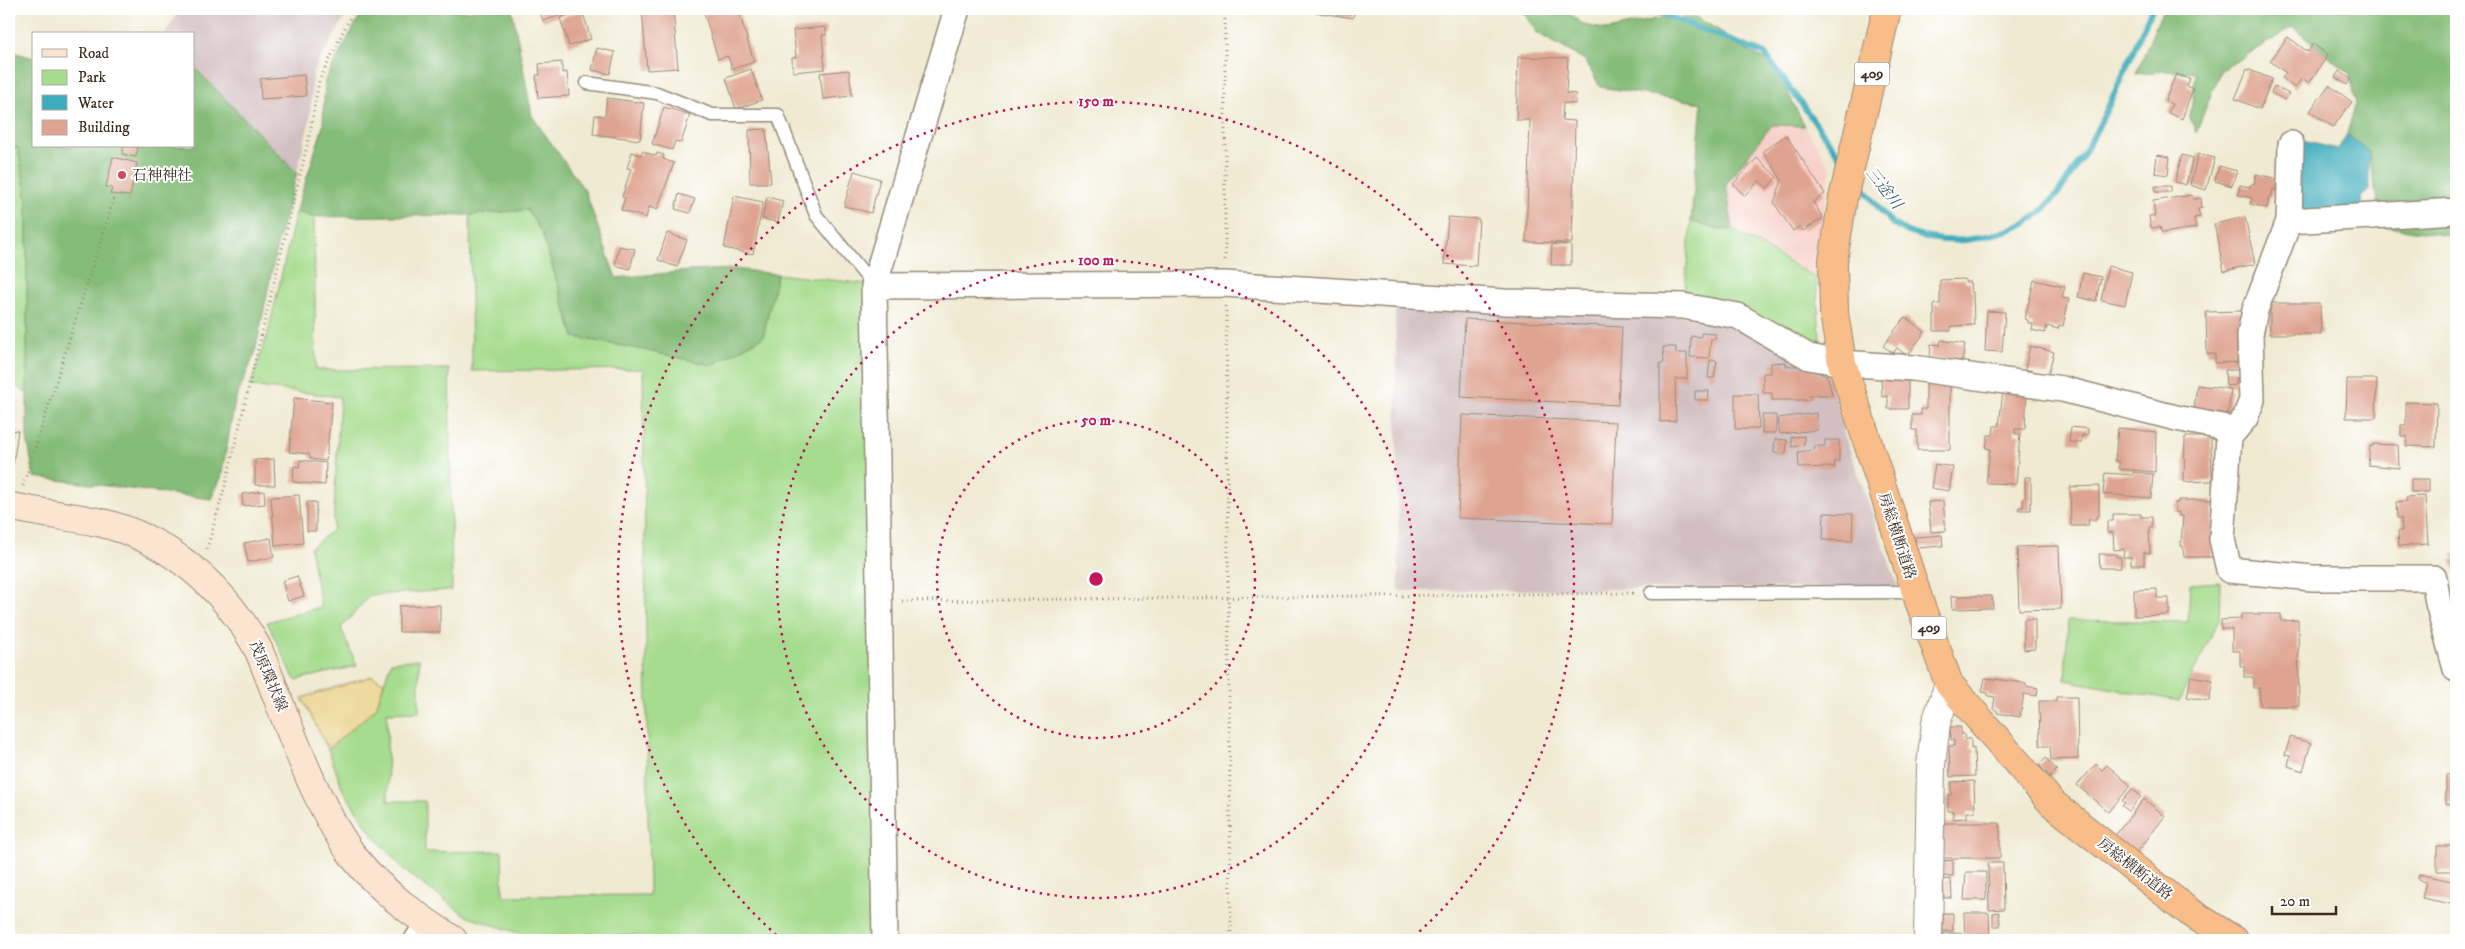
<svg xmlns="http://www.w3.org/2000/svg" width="2465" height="949" viewBox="0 0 2465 949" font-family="'IM FELL DW Pica','Noto Serif JP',serif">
	<rect width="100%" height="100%" fill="#fff"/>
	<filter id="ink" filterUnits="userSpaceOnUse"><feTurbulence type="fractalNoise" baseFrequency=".02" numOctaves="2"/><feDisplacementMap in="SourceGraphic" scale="10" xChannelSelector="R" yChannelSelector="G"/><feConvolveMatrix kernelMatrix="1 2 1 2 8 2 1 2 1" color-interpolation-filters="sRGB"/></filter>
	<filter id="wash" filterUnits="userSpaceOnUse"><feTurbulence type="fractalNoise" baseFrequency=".0096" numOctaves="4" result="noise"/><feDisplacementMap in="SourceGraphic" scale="20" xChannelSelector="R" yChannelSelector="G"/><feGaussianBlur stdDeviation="1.12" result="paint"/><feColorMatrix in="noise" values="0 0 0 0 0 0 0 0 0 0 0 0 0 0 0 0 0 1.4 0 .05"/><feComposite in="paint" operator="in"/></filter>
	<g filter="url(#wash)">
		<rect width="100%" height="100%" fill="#f0ead2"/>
		<path fill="#f7d1c9" d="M1772 125 1805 126 1831 169 1818 249 1816 278 1733 230 1726 184Z"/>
		<path fill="#d2bfc1" d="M180 9H346V15L313 72 310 118 297 173 194 67V34H165Z
			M1395 300 1675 315 1739 324 1830 374 1843 431 1898 587 1399 591Z"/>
		<path fill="#a6dc8d" stroke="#708356" d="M9 147 18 148 27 201V393L9 381Z
			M527 210 542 233 574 337 644 350 712 365 763 337 777 274 868 284 879 929 869 940H645L640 935 615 936 610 940H540L468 917 405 871 372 834 343 790 328 749 376 708 391 662 419 659V712L387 713 388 801H425V852L502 851 503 896 649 895 643 369 472 371 470 215Z
			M296 212 314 217 316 370 449 369 452 590 370 595 341 628 357 666 295 680 267 622 321 607 310 548 333 530 340 397 250 386 268 333Z
			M1691 221 1715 229 1733 230 1816 278 1821 354 1684 298Z
			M2220 582 2219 620 2179 701 2065 680 2068 620 2188 622 2190 584Z"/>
		<path fill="#84bc78" stroke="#60734b" d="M383 9 471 11 472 9H512L532 116 585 191 616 278 689 271 734 269 777 274 763 337 712 365 644 350 574 337 542 233 527 210 470 215 314 217 296 212 323 126 325 80 362 12Z
			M1521 9H1564L1584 25 1608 30 1660 18H1697L1720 31 1736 45 1778 66 1789 95 1805 126 1772 125 1726 184 1733 230 1715 229 1691 221 1702 103 1600 87 1585 60 1537 33Z
			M2163 9H2456V237L2381 226 2369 152 2347 134 2356 102 2350 74 2293 27 2220 71 2196 133 2190 118 2196 73 2166 71 2136 74Z
			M9 51 34 58V146H194V67L297 173 277 245 255 353 235 401 221 478 211 499 34 477 27 437V201L18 148 9 147Z"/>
		<path fill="#eeda9e" stroke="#94825e" d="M372 676 384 682 376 708 328 749 302 698Z"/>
		<path fill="#3dacbb" stroke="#3c6b6c" d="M2347 134 2369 152V191L2362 196 2363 212 2295 211 2298 140 2338 149Z"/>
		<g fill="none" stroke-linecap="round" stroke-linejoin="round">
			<path stroke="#3dacbb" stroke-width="6" d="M1650 9 1765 54 1843 161
				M1855 177C1866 190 1876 206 1888 219 1907 239 1952 244 1978 238 1996 234 2017 229 2032 219 2081 185 2126 65 2152 9"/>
		</g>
		<g id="blocks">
			<path fill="#dfa491" d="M539 9H573V11L543 21Z
				M642 9H673L678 68 647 70Z
				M703 9H738L754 62 732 69 728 56 718 59Z
				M1314 9H1355L1353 18 1313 12Z
				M582 10 591 39 569 46 560 18Z
				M826 27V35H822L825 69 793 72 792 58 796 57 793 30Z
				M2288 37 2308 52 2313 44 2328 55 2309 83 2302 78 2295 88 2282 78 2286 73 2270 61Z
				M597 48 615 52 610 74 592 70Z
				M1518 57 1568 58 1566 93 1576 94 1575 104 1563 103 1562 120 1575 121 1572 243 1526 242 1530 120H1516Z
				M562 62V73L567 72 569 96 538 98 536 75H540L539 64Z
				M751 69 762 100 736 109 726 78Z
				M2247 69 2272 79 2260 109 2235 99Z
				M849 70 852 96 823 99 820 73Z
				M2339 71 2351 79 2347 85 2335 77Z
				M2176 74 2190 79 2187 86 2193 89 2182 119 2168 113 2172 104 2165 101Z
				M304 75 306 96 261 99 260 79Z
				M2329 85 2352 102 2333 127 2310 111Z
				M2274 86 2289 94 2285 100 2271 93Z
				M607 98 644 103 640 140 593 134 595 115 605 116Z
				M664 107 690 115 681 143 675 141 672 150 652 144Z
				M766 129 771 183H750L749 130Z
				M1786 135 1825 194 1813 202 1823 218 1803 231 1800 226 1793 231 1774 203 1782 180 1763 151Z
				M124 146H138L136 157 122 154Z
				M642 151 656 156 657 153 664 155 663 159 674 163 657 210 649 207 646 218 621 210 625 198 622 197 631 169 627 168 632 152 641 155Z
				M2198 154 2215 158 2206 190 2190 185Z
				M2157 155 2170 157 2168 175 2155 173Z
				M2182 155 2193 158 2186 185 2175 182Z
				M113 157 137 163 130 196 110 194 112 188 106 187Z
				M1757 158 1777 177 1767 188 1759 181 1745 196 1733 184Z
				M2219 166 2237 171 2232 186 2215 181Z
				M854 171 880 179 871 213 844 206Z
				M2256 174 2278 179 2276 190 2273 189 2271 197H2269L2267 208 2250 204 2252 198 2238 195 2240 185 2250 187 2251 184H2254Z
				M2155 186H2171V192H2155Z
				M679 194 695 199 690 213 675 209Z
				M2192 195 2193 199 2201 198 2202 208 2198 209 2200 217 2194 218 2196 228 2162 233 2160 227 2151 228 2149 216H2155L2153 201Z
				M734 196 763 202 753 254 724 248Z
				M767 197 783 201 778 222 762 219Z
				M1448 217 1479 219 1476 266 1444 264Z
				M2245 217 2255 264 2224 271 2214 224Z
				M667 233 687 240 677 267 658 260Z
				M1552 244 1571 245V265H1551Z
				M619 246 635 249 630 269 615 265Z
				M2108 266 2132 272 2125 305 2101 300Z
				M2083 273 2101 277 2096 301 2078 297Z
				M1965 279V282H1970L1971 292H1973L1974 325 1951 326V331H1934V304H1940V280Z
				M2034 280 2065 287 2062 298 2069 299 2063 326 2059 325 2058 329 2047 326 2045 333 2032 330 2033 324 2028 323V320L2025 319Z
				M2270 303H2320L2321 334H2270Z
				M1987 311 2005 312 2002 352 1985 351Z
				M2241 311 2242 362 2215 363V354H2207L2206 312Z
				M1905 317 1925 332 1907 356 1897 348 1893 353 1883 346Z
				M1465 319 1622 327 1618 405 1461 397Z
				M1701 333 1716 334 1715 339H1711L1709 358 1690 357 1691 336 1701 337Z
				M1941 340 1965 344 1962 362 1930 358 1931 344 1940 345Z
				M2030 346 2054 352 2048 375 2025 369Z
				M1663 347H1676V353H1687V379H1675L1676 421 1660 422V363H1664Z
				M1710 360 1717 361 1714 378H1708Z
				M1786 362V366H1805L1828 377 1832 395H1810V400H1772V393H1763V373H1771V363Z
				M2225 370H2241V378H2236V385L2226 386Z
				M1881 377H1908V409H1888V396L1882 397Z
				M2347 379H2377L2376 418H2346Z
				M1926 381H1950V450H1917V430H1912V415H1921V409H1926Z
				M2197 385 2231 389 2228 414 2194 410Z
				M2003 390 2027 392 2025 429H2015V434H2020L2016 484 1986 483 1990 449 1986 448 1988 435H1993L1994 426H1999Z
				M1695 391H1709L1708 400H1695Z
				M1735 394H1758L1759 429H1735Z
				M294 398 332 402 326 461 311 459 309 454 289 452Z
				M2406 402 2437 403 2436 447 2406 446 2407 436H2401V425H2406Z
				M1816 413 1817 430 1780 434 1778 418Z
				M1462 415 1616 422 1612 524 1458 518Z
				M1762 415H1776V433H1762Z
				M2071 427 2088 429V436L2082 435 2081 443 2069 442Z
				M2118 428 2156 432 2155 472 2119 469V461H2115Z
				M9 430 18 431 13 465 9 464Z
				M1804 436V445L1792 447 1791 437Z
				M2185 437H2211L2212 481 2184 482Z
				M1775 439 1787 440 1786 454 1774 453Z
				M1825 440H1839V461H1834L1835 467 1799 468 1798 452 1814 450 1815 446H1825Z
				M2373 444 2398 445 2399 468 2368 465 2370 446H2373Z
				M274 459 275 485H255V460Z
				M300 460 326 463 325 485 293 482 294 466 299 467Z
				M1935 464 1953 467 1949 491 1931 488Z
				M2133 472 2153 474 2151 498 2103 494 2105 473 2133 475Z
				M2025 477H2031V510H2019V507H2023V499L2025 498Z
				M2411 479H2429V492H2411Z
				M2099 486V516L2096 517V520H2088L2089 526H2071L2070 487Z
				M264 491 265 504 243 506 242 494Z
				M299 495 303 543 275 546 271 497Z
				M2425 496 2428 544 2399 546 2398 531H2402L2401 518H2397L2396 502 2407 501 2406 497Z
				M2178 500H2213V557H2184L2183 546H2181L2183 516H2179V512H2175V503H2178Z
				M1943 501 1946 531 1931 532 1928 502Z
				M307 502H316V531H307Z
				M1824 513 1853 514 1852 541 1823 540Z
				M2113 514H2141V517H2152V527H2149L2150 553 2144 552V565H2131V557H2123L2124 549 2114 550 2113 532 2107 533V521H2113Z
				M1942 535 1943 546 1916 548 1915 537Z
				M271 538 274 557 248 562 244 543Z
				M2059 546 2061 609 2019 610 2017 547Z
				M2456 552V574L2451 560 2454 559 2452 553Z
				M2099 554H2116V557H2121V568H2100Z
				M297 576 304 596 288 601 282 581Z
				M2157 589V598H2169V615L2134 616V590Z
				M1951 596H1992L1993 608 1952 609Z
				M440 605V632H399V606Z
				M2241 614H2281V621L2298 620 2299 706H2260L2259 688H2253V677H2244V666H2240V651H2232V629H2221V620L2241 619Z
				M2024 619H2035V649L2024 650Z
				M2191 676 2213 680 2209 701 2187 697Z
				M1985 678 2026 683V686L2038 688 2037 696 2024 694 2020 717 1997 713V710L1993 709 1995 697 1988 696V693L1982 692Z
				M2056 697H2077L2078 759 2051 760 2050 746H2040L2039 701H2056Z
				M1950 727H1961V734H1964L1965 739H1971V749L1974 748 1975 776 1950 777 1949 746H1954V740H1951Z
				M2290 737 2311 743 2303 771 2288 766 2290 756 2285 755Z
				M2046 758 2057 770 2050 777 2039 765Z
				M2096 764 2102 770 2107 765 2131 786 2108 812 2077 785Z
				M2446 775H2456V804H2446Z
				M1974 781 1975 812H1967V818L1953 819V811H1948V795H1951V782Z
				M2132 789 2141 796 2129 811 2122 806 2125 803 2122 801Z
				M2144 799 2165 816 2135 855 2113 838Z
				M1942 823H2000V858H1942Z
				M2452 842H2456V871H2437V846H2452Z
				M1953 860V876H1942V861Z
				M1988 863H2003L2004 909 1989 910Z
				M1966 872H1986V900H1964Z
				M2419 874 2456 882V905L2422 898 2426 882 2418 880Z
				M1951 879 1952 898H1944L1943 880Z
				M1999 912 2000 926H1993V913Z
				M1943 913H1953V931H1943Z
				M1964 913H1989L1990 940H1965Z
				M1943 933H1961V940H1943Z"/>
		</g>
	</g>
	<g filter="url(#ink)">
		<use href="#blocks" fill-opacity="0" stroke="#968a78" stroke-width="1"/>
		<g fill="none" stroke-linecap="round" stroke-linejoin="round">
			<defs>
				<path id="service" d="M587 83 657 93 712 115H778L816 215 874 286
					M1651 593 1916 592"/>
				<path id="minor" d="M2289 221 2291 144
					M874 286 1225 284 1505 302 1683 306 1738 316 1809 357 1842 363 1913 368 2062 389 2176 418 2222 427 2229 437 2222 539 2229 570 2312 578H2434L2438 603 2456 669
					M2229 437 2245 418 2252 400 2250 335 2255 310 2289 221 2456 211
					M417 940 428 924
					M885 940 874 286 957 9"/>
				<path id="tertiary" d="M1928 940 1931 765 1936 723 1949 684"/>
				<path id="secondary" d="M9 506C38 513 69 516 98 522 169 538 226 589 259 651 286 716 314 806 357 861 383 893 419 918 453 940"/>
				<path id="trunk" d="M1887 9 1843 198 1833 261 1834 313 1842 363 1919 601 1949 684 2052 803 2188 911 2234 940"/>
			</defs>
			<use href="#service" stroke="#968a78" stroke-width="15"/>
			<use href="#minor" stroke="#968a78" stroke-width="28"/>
			<use href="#tertiary" stroke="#968a78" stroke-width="30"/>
			<use href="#secondary" stroke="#968a78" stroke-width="30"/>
			<use href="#trunk" stroke="#968a78" stroke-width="30"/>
			<path stroke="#968a78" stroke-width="3" stroke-dasharray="1 4" stroke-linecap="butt" d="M1225 9V262
				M1226 306 1231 940
				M23 486 115 195
				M207 549 225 486 309 137 319 81 354 9
				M902 601 1636 593"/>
			<use href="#service" stroke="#fff" stroke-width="12"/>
			<use href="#minor" stroke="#fff" stroke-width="25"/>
			<use href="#tertiary" stroke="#fff" stroke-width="28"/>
			<use href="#secondary" stroke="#fce5d0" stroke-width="28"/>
			<use href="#trunk" stroke="#f8bd89" stroke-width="28"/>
		</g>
	</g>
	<g fill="none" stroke="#c2185b" stroke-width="2.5" stroke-dasharray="2.5 5">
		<circle cx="1096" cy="579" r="159"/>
		<circle cx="1096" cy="579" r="319"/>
		<path d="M782 940A478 478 0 1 1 1410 940"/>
	</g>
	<circle fill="#d1495b" stroke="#fff" stroke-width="2" cx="122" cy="175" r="5"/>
	<g text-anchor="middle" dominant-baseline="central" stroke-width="4" stroke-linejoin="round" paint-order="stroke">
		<g fill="#fff" stroke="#766a62" stroke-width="1">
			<rect x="1854.5" y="62.5" width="35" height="23" rx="4"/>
			<rect x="1911.5" y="616.5" width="35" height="23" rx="4"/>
		</g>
		<g font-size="14" font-weight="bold" fill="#3b2a1e">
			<text x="1872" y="74">409</text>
			<text x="1929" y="628">409</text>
		</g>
		<g font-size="15" fill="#3b2a1e" stroke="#fff" text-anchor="start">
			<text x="132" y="175">石神神社</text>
		</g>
		<g font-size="15" fill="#3b2a1e" stroke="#fff">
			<text transform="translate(1897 536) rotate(72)">房総横断道路</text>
			<text transform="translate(268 676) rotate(67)">茂原環状線</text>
			<text transform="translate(2135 869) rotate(38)">房総横断道路</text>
		</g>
		<g font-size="16" font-style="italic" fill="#3c6465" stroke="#fff">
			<text transform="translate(1884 188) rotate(52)">三途川</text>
		</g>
	</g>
	<circle cx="1096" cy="579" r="8" fill="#c2185b" stroke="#fff" stroke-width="2.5"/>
	<g font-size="15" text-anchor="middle" font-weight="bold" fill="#c2185b" stroke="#fff" stroke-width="4" stroke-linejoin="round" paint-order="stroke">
		<text x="1096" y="106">150 m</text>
		<text x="1096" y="265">100 m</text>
		<text x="1096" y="425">50 m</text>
	</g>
	<rect width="2465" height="949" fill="none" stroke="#fff" stroke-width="30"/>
	<rect x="32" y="32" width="162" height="115" fill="#ffffff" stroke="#b1aaa5"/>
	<rect x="42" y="49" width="25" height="8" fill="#fce5d0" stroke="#b1aaa5"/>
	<text x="78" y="58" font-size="15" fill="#3b2a1e">Road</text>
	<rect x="42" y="70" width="25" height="15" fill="#a6dc8d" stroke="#b1aaa5"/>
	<text x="78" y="82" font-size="15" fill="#3b2a1e">Park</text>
	<rect x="42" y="95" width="25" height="15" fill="#3dacbb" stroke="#b1aaa5"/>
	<text x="78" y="108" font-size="15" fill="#3b2a1e">Water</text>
	<rect x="42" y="120" width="25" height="15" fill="#dfa491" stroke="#b1aaa5"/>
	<text x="78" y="132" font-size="15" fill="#3b2a1e">Building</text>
	<path d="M2272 906v8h64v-8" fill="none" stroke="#3b2a1e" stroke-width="2.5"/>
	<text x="2280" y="906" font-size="15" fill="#3b2a1e" stroke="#ffffff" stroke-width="4" paint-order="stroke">20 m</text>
</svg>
